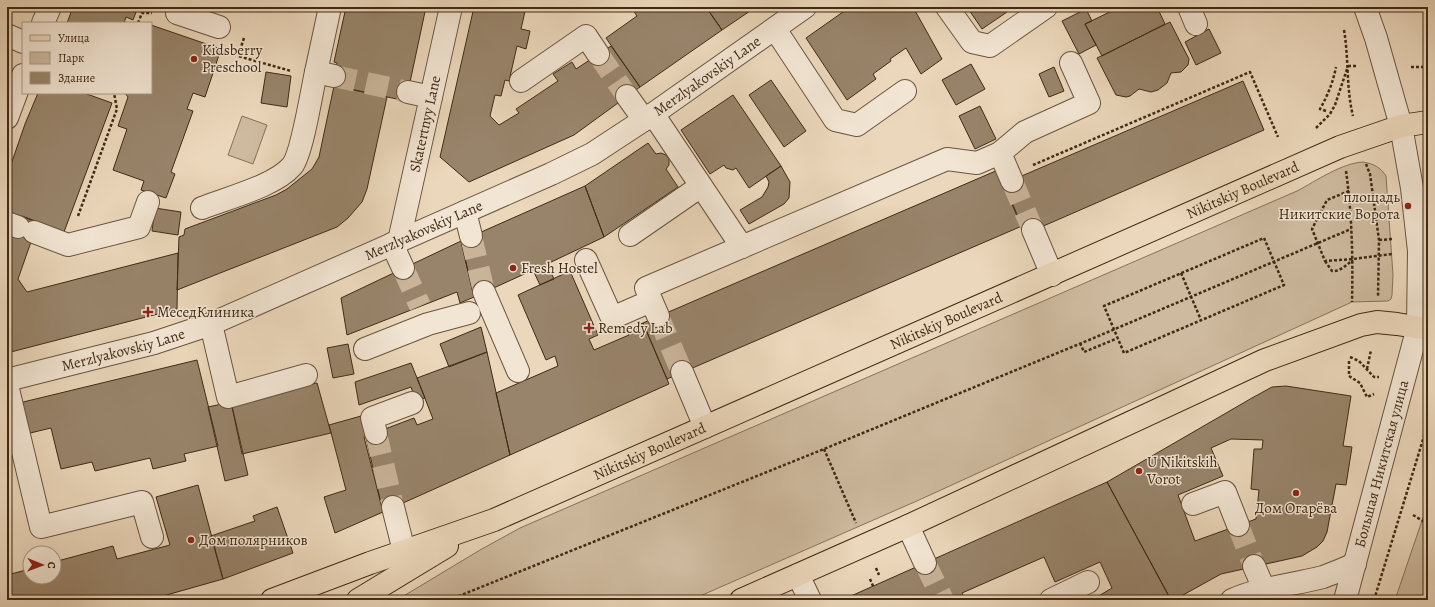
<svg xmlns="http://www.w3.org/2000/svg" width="1435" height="607" viewBox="0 0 1435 607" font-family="Alegreya,serif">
	<rect width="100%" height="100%" fill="#ebd7bb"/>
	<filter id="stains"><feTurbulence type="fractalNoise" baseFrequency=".005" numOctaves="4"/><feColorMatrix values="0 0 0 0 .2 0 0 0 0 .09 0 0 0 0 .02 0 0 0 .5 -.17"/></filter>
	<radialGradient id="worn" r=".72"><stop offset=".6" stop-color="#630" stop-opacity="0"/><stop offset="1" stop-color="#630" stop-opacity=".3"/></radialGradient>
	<path fill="#ceba9f" stroke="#86725a" d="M242 116 267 125 253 164 228 155Z
		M1363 162C1374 164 1380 167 1386 176L1393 275 1392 295 1391 299 1388 301 1352 302 919 500 691 600H397L480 550 520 528 1297 191C1316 181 1342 163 1363 162Z
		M1428 503V600H1395Z"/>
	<path fill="#98846b" stroke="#3f2a15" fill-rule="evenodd" d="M73 7H138L133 20 126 17 124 23H67Z
		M346 7H426L406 101 332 85 337 63 334 62Z
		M474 7H526L521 29 530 31 526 49 517 46 509 81 505 80 501 96 495 95 490 116 499 125 519 113 516 109 558 81 553 74 572 62 576 69 611 46 640 87 574 135 469 182 440 157Z
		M631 7H706L722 30 640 87 606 38 637 16Z
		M706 7H756L722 30Z
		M850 7H913L942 59 921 74 906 48 890 59 891 61 873 74 876 79 847 100 806 38Z
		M967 7H1004L1007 12 982 29Z
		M1120 7H1157L1165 24 1102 56 1085 24Z
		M1086 9 1092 21 1085 24 1096 45 1079 54 1062 21Z
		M1170 22 1189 59 1188 65 1181 72 1171 73 1167 83 1158 90 1151 92 1139 89 1130 96 1126 97 1116 95 1097 58Z
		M151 25 221 49 205 97 193 93 187 109 193 111 171 172 175 174 166 198 141 190 144 181 113 170 127 129 118 126 128 97 125 93H151Z
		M1209 29 1221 53 1196 65 1185 42Z
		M971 64 985 89 956 105 942 80Z
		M1054 67 1064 91 1049 97 1039 74Z
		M266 72 291 76 287 107 261 103Z
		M771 80 806 131 784 147 749 95Z
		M1243 81 1264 130 1025 234 1003 184Z
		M334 86 387 97 367 189 362 202 348 218 337 227 177 290 179 237 184 235 185 229 276 195 287 189 312 169 319 157Z
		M38 93H84L112 103 64 232 7 211V176L25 124Z
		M733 95 781 166 749 188 736 168 733 170 726 168 724 165 710 174 681 130Z
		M980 106 996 139 975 149 959 116Z
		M648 143 656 154 661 153 666 155 669 159V165L666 169 678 187 604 237 585 186Z
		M781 166 790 182 789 198 784 204 749 224 740 210 762 197 768 187 769 182 766 176Z
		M998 170 1022 226 667 379 643 323Z
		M585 186 604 237 547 264 554 279 540 285 533 270 474 297 461 241Z
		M155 208 181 212 178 235 152 231Z
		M22 216 38 222 18 279 27 292 178 253 177 309 7 353V234L15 236Z
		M461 241 474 297 460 303 457 292 347 335 341 298Z
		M570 271 598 335 589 339 594 350 629 335 627 330 643 323 669 384 510 455 496 393 558 366 555 356 546 360 518 295Z
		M481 327 487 352 449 367 440 344Z
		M348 344 354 374 333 378 327 348Z
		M487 352 510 455 383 512 364 437 414 418 417 425 433 419 417 378Z
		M197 360 218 446 184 454 186 461 153 469 150 458 95 471 92 462 61 469 51 428 26 434 19 403Z
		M411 363 425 398 416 401 411 387 359 405 355 382Z
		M317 383 331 433 242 454 231 402Z
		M1286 386 1351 396 1343 446 1352 447 1346 485 1336 484 1327 532 1323 541 1317 547 1302 556 1221 574 1174 600H1171L1107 482 1252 398 1272 387ZM1231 439 1263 440 1262 449H1254L1251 489 1259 490 1256 519 1195 541 1178 495 1223 476 1211 448Z
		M231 402 248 475 225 481 208 407Z
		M361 416 383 512 335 533 324 497 346 490 329 425Z
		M1107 482 1171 600H1092L1112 588 1100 562 1055 582 1044 557 962 593 965 600H842Z
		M198 485 223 579 149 600H140L139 595 121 600H7V575L30 569V577H54V562L113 546 117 559 170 545 156 497Z
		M277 507 293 553 223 579 211 536 255 521 253 516Z"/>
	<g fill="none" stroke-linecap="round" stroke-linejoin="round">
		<path stroke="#c9b49a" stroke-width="22" stroke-dasharray="22 11" stroke-linecap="butt" d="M598 54 627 96
			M334 76 408 92
			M1012 181 1033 230
			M471 236 484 292
			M403 268 420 306
			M658 316 682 372
			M376 433 393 507
			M1238 525 1254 566
			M925 563 943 600"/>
		<defs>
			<g id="minor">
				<path d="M179 7 177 13 219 27"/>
				<path d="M330 7 316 72 334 76"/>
				<path d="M947 7 972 42 990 46 1046 7"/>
				<path d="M1189 7 1196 24"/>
				<path d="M43 23 50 7"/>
				<path d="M775 29 835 120 857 125 905 91"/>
				<path d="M7 35 23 42"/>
				<path d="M521 81 586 36 598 54"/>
				<path d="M408 92 431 97"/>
				<path d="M627 96 644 120"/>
				<path d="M653 114 742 247"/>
				<path d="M7 118 23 75"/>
				<path d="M1012 181 1000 153 1025 132 1089 103 1071 63"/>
				<path d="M202 208C227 198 275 186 292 166 302 154 312 90 316 72"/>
				<path d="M465 212 471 236"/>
				<path d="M7 223 18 227"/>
				<path d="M1033 230 1052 275"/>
				<path d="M34 232 68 245 139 227 148 202"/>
				<path d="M630 235 701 186"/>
				<path id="s1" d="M399 241 451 7"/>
				<path d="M392 244 403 268"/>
				<path d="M586 260 612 318 651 301"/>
				<path d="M484 292 518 371"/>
				<path d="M658 316 646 288 947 159 977 163 1000 153"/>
				<path d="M211 324 228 397 306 375"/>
				<path d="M365 349 428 324 469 313"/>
				<path d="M682 372 705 427"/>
				<path id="s2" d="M7 380 154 343 211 324 551 174 592 154 653 114 805 7"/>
				<path d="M7 385 41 527 142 502 152 537"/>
				<path d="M376 433 372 418 412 403"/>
				<path d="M1193 504 1225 492 1238 525"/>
				<path d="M393 507 404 551"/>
				<path d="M908 526 925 563"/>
				<path d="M1254 566 1264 589"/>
				<path d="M798 575 810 600"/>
				<path d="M1051 600 1088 582"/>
				<path d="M1232 600C1261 587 1293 585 1323 577 1334 573 1344 569 1355 564"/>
				<path id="s3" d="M1345 600 1418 327 1419 251 1412 188 1401 126 1376 38 1365 7"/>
			</g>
			<g id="major">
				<path id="s4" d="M272 600 370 563 494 520 1340 147 1401 126 1428 122"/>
				<path d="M358 600 447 546"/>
				<path d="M741 600 908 526 1265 360 1361 325 1377 322 1397 324 1428 329"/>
			</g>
		</defs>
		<use href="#minor" stroke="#6a553e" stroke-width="24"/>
		<use href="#major" stroke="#3f2a15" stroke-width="24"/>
		<path stroke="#3f2a15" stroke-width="2.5" stroke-dasharray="3 2" stroke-linecap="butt" d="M138 23 142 13H152
			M1344 30C1349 59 1346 88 1353 116
			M244 38 238 56 291 71
			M1348 66H1358
			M1411 67H1423L1428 69
			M1326 111 1320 109C1328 95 1333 82 1336 67
			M1316 128 1330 114 1335 105 1348 66
			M1366 164 1370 174 1379 240 1378 297
			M1033 165 1250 72 1278 137
			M1346 171C1352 214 1353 258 1352 302
			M1349 191 1327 200 1312 229 1325 261 1353 259 1392 254
			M78 216 117 109 114 93
			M1264 238 1284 285 1124 353 1104 306Z
			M1379 240 1393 239
			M1325 261 1332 271C1340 272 1346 265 1353 260
			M1181 273 1201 320
			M1080 343 1084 352 1118 338
			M1350 357 1359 361 1374 377H1379
			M1349 361V376L1360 383 1367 397 1374 394
			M1367 369 1371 350
			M824 449 856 523
			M1413 515 1428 524
			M876 568 879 575
			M870 579 873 586
			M449 600 824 449 1089 340 1351 229
			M1374 600 1428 423"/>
		<use href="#minor" stroke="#f2e5d3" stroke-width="22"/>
		<use href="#major" stroke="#ebd7bb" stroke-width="22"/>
	</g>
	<g fill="#8f2418" stroke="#f2e5d3" stroke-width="1.5">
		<circle cx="194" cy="59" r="4"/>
		<circle cx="1408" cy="206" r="4"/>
		<circle cx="513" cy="268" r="4"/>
		<path d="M146 306h4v4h4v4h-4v4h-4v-4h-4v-4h4z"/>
		<path d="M587 322h4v4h4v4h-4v4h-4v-4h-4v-4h4z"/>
		<circle cx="1139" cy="471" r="4"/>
		<circle cx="1296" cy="493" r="4"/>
		<circle cx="191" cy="540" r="4"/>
	</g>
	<g text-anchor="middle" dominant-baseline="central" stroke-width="3" stroke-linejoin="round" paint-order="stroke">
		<g font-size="15" fill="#3f2a15" stroke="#f2e5d3" text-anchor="start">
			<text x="202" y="50">Kidsberry<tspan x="202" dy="17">Preschool</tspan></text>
			<text x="1400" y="197" text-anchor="end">площадь<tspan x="1400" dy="17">Никитские Ворота</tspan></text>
			<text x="521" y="268">Fresh Hostel</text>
			<text x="157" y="312">МеседКлиника</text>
			<text x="598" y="328">Remedy Lab</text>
			<text x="1147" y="462">U Nikitskih<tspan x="1147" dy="17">Vorot</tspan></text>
			<text x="1296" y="508" text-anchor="middle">Дом Огарёва</text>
			<text x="199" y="540">Дом полярников</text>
		</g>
		<g font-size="15" fill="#3f2a15" stroke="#f2e5d3">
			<text stroke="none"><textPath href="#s2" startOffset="768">Merzlyakovskiy Lane</textPath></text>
			<text stroke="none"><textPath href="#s1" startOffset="120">Skatertnyy Lane</textPath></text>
			<text stroke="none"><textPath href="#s4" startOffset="1054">Nikitskiy Boulevard</textPath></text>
			<text stroke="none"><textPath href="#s2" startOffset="444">Merzlyakovskiy Lane</textPath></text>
			<text stroke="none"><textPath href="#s4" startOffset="730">Nikitskiy Boulevard</textPath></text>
			<text stroke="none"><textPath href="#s2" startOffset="120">Merzlyakovskiy Lane</textPath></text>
			<text stroke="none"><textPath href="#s4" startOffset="406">Nikitskiy Boulevard</textPath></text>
			<text stroke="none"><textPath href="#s3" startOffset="141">Большая Никитская улица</textPath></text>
		</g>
	</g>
	<rect width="1435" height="607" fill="none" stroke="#ebd7bb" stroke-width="24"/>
	<rect x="8" y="8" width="1419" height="591" fill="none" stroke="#3f2a15" stroke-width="2"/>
	<rect x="12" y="12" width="1411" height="583" fill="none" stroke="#3f2a15"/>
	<rect x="22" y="22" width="130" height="72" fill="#f2e5d3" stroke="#aa9a87"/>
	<rect x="30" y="35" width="20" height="6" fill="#ebd7bb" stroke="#aa9a87"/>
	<text x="58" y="42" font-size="12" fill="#3f2a15">Улица</text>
	<rect x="30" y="52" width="20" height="12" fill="#ceba9f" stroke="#aa9a87"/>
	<text x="58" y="62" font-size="12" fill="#3f2a15">Парк</text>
	<rect x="30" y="72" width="20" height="12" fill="#98846b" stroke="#aa9a87"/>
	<text x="58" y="82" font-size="12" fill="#3f2a15">Здание</text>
	<g transform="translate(42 565) rotate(91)"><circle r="19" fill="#f2e5d3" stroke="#aa9a87"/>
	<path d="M0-3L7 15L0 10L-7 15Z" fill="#8f2418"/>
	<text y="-6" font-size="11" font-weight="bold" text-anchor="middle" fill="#3f2a15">С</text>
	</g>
	<rect width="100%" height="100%" filter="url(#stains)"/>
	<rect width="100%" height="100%" fill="url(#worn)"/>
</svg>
